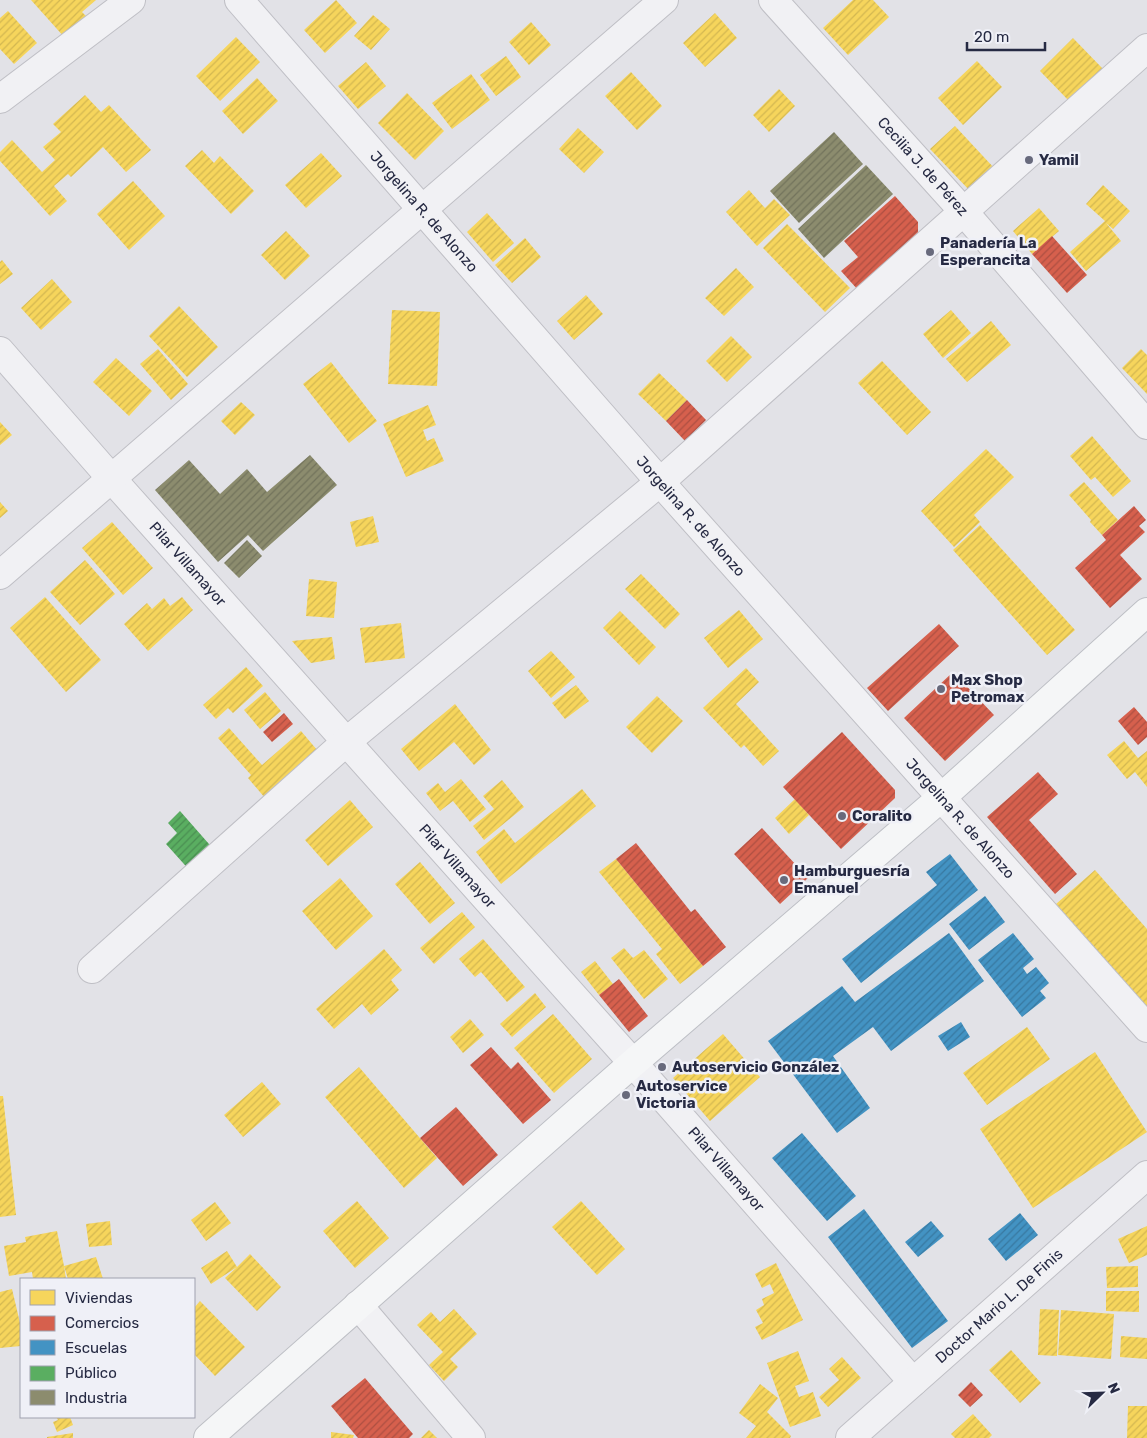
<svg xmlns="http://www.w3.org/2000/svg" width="1147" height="1438" viewBox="0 0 1147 1438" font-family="Rubik,sans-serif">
	<defs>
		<pattern id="homes-hatch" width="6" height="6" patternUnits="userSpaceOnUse" patternTransform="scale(1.25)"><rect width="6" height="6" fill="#f6d55c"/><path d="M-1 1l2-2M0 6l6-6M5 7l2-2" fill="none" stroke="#d3b751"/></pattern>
		<pattern id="shops-hatch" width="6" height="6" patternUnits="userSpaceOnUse" patternTransform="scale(1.25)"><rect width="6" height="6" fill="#d6604d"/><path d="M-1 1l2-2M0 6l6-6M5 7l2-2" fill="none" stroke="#ad4f42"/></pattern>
		<pattern id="schools-hatch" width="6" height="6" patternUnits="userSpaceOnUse" patternTransform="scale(1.25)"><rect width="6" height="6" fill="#4393c3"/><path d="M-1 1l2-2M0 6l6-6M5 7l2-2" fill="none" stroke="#3878a0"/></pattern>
		<pattern id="public-hatch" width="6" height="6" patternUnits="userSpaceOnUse" patternTransform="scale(1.25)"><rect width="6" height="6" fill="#5aae61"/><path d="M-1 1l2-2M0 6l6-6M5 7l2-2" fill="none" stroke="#4a8e52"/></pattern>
		<pattern id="industry-hatch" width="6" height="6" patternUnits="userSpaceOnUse" patternTransform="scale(1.25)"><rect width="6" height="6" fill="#8c8c6e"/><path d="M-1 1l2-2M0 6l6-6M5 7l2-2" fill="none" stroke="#72735c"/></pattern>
	</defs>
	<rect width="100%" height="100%" fill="#e2e2e7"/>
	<path fill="url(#homes-hatch)" d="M31 0H96L82 12 88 18 65 38Z
		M336 0 357 23 325 53 304 30Z
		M853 0H873L889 17 848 55 823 28Z
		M8 11 37 43 14 64 0 49V18Z
		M715 13 737 38 705 67 683 43Z
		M373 15 390 29 371 50 354 36Z
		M531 22 551 45 529 65 509 42Z
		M236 37 260 62 220 101 196 76Z
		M1073 38 1103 69 1069 101 1040 71Z
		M506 56 521 77 496 96 480 75Z
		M977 61 1002 87 963 125 938 98Z
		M366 62 386 86 358 109 338 86Z
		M631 72 662 106 637 130 605 96Z
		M471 74 490 100 452 129 432 103Z
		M257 78 278 101 243 134 222 111Z
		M779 89 795 106 769 132 753 115Z
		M407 93 444 131 415 160 378 123Z
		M85 95 101 112 109 105 151 150 126 172 103 147 71 177 68 174 54 186 67 201 50 216 0 161V152L12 140 42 172 55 160 43 147 61 132 53 124Z
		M955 126 995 169 971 192 930 149Z
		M578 128 604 152 584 173 559 149Z
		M202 150 214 163 220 156 254 191 231 214 185 166Z
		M321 153 342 176 306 208 285 185Z
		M133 181 165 216 129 250 97 214Z
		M1103 185 1130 211 1113 229 1106 223 1121 241 1086 271 1070 252 1105 221 1086 204Z
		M749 190 765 208 774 199 790 215 757 246 726 212Z
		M1039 208 1059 231 1032 254 1013 231Z
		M487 213 514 243 493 262 467 232Z
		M787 224 850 288 825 312 763 248Z
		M286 231 310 256 285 280 261 255Z
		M525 238 541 257 512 283 495 265Z
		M2 260 13 274 0 284V262Z
		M736 268 754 287 724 316 705 298Z
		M52 279 72 302 41 330 21 308Z
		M586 295 603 314 574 340 557 321Z
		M179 306 218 347 187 377 149 336Z
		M392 310 440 312 437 386 388 384Z
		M951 310 971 333 943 358 923 334Z
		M991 321 1011 345 967 382 946 359Z
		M731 336 752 357 727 382 706 361Z
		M158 349 188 384 171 400 140 364Z
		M1141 349 1147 355V394L1122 368Z
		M116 358 152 391 129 416 93 382Z
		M882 361 931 412 907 435 858 383Z
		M331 362 377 421 349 443 303 384Z
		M659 373 687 400 666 421 638 394Z
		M241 402 255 415 235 435 221 421Z
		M428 405 436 425 423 430 427 441 434 438 444 461 406 477 383 424Z
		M0 422 12 435 0 445Z
		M1092 436 1131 481 1113 497 1095 477 1091 480 1070 456Z
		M986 449 1014 477 974 515 980 522 954 547 921 511Z
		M1084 482 1118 520 1102 535 1090 522 1091 520 1069 495Z
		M0 502 8 511 0 518Z
		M373 516 379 542 356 547 350 522Z
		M112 522 153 568 123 595 82 548Z
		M980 525 1075 630 1047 655 953 550Z
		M85 560 115 594 80 625 50 592Z
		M641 574 680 614 665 629 625 589Z
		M309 579 337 582 334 618 306 616Z
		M45 597 101 660 66 692 10 628Z
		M182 597 193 610 148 651 124 624 147 603 152 609 164 598 170 606Z
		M739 610 763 639 728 668 704 638Z
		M620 611 656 647 639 665 603 628Z
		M401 623 405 658 365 663 360 628Z
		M332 637 335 659 311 663 292 641Z
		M551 651 575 677 551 698 528 671Z
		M246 667 263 686 233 713 228 708 216 719 203 705Z
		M746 668 759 682 736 704 779 751 763 766 744 745 741 748 703 708Z
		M576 685 589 701 565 719 552 703Z
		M265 692 281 711 260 729 244 710Z
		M657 696 683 721 652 753 626 727Z
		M455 704 491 750 474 765 454 742 419 771 401 749Z
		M229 728 262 765 301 731 323 757 271 805 248 778 251 775 218 738Z
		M1124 741 1138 758 1147 751V787L1135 772 1127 779 1107 755Z
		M461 779 486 809 470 822 453 801 440 811 426 793 438 783 445 792Z
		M502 780 524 807 484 840 473 826 494 809 483 796Z
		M582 789 596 806 501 884 476 852 504 829 515 843Z
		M795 799 809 815 789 834 775 818Z
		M350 800 373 827 328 866 305 840Z
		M616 859 703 966 680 984 656 954 662 949 599 872Z
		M420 862 455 903 430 924 395 884Z
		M1095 870 1147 929V1007L1056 904Z
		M340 878 373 916 336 950 302 911Z
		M462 912 475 927 434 964 420 948Z
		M483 939 525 987 507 1002 481 972 475 977 459 959Z
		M624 948 633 958 644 950 668 979 644 999 611 958Z
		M384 949 402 970 391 980 399 990 371 1015 362 1004 334 1029 316 1009Z
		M595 961 613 984 599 995 581 972Z
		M535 993 546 1007 512 1037 500 1024Z
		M553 1014 592 1059 554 1093 514 1048Z
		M470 1019 484 1035 463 1053 450 1037Z
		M1027 1027 1050 1059 987 1105 963 1073Z
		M723 1034 760 1077 710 1121 673 1078Z
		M1095 1052 1147 1132 1033 1208 980 1129Z
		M359 1067 437 1158 404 1188 325 1097Z
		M262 1082 281 1104 243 1137 224 1115Z
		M0 1096H3L16 1215 0 1217Z
		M357 1201 389 1238 355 1268 323 1231Z
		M581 1201 625 1249 597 1275 552 1227Z
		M215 1202 231 1223 206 1241 191 1220Z
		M110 1221 112 1245 89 1247 86 1224Z
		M1147 1226V1255L1129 1263 1118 1239Z
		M57 1231 64 1266 96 1257 103 1279H68L64 1266 66 1279H33L32 1272 9 1276 4 1246 26 1242 25 1237Z
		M227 1251 237 1267 250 1254 281 1287 257 1311 225 1278 237 1267 211 1284 201 1268Z
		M776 1263 803 1320 762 1340 755 1327 763 1323 756 1310 764 1305 762 1299 774 1293 770 1284 762 1288 755 1274Z
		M1138 1266V1287L1107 1288 1106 1267Z
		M12 1289 21 1327V1346L0 1348V1292Z
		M1106 1291H1139V1312L1106 1311Z
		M200 1301 245 1347 215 1376 194 1354V1308Z
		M454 1309 477 1334 450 1359 458 1367 444 1381 429 1365 443 1352 417 1325 431 1312 440 1322Z
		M1040 1309 1059 1310 1057 1356 1038 1355Z
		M1061 1310 1114 1314 1111 1359 1058 1355Z
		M1121 1336 1147 1338V1359L1120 1357Z
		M1011 1350 1041 1383 1020 1403 989 1370Z
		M798 1351 809 1381 795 1386 799 1397 813 1392 821 1416 790 1427 767 1363Z
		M842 1357 861 1378 828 1407 819 1397 839 1380 829 1369Z
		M760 1384 778 1398 767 1412 791 1436 790 1438H746L756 1426 739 1413Z
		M1128 1406H1147V1438H1127Z
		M973 1414 992 1435 989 1438H955L951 1434Z
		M56 1417H70L73 1425 57 1432 53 1422 58 1420Z
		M429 1430 437 1438H421Z
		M331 1432 354 1435 353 1438H331Z
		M73 1433V1438H47V1437Z"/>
	<path fill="url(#shops-hatch)" d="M895 196 918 222V236L858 290 841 271 858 257 844 241Z
		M1052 236 1087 275 1067 293 1032 254Z
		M687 400 706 420 685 441 666 421Z
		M1134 506 1146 520 1139 526 1145 532 1120 555 1142 579 1110 608 1075 568 1106 540 1102 535Z
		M939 624 959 646 888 711 867 688Z
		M953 672 994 715 945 761 904 718Z
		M1134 707 1147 722V737L1138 745 1118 721Z
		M284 713 293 724 272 742 263 732Z
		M842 732 895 790V798L841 849 783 787Z
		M1038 772 1058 794 1029 820 1077 874 1055 894 987 817Z
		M762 828 808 878 780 904 734 854Z
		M636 843 691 912 695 909 726 947 703 966 616 859Z
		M619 979 648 1016 629 1032 599 995Z
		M491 1047 511 1069 518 1062 551 1100 523 1124 470 1065Z
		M456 1107 498 1155 463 1186 420 1138Z
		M365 1378 413 1434 409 1438H358L331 1406Z
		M971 1382 983 1395 970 1407 958 1395Z"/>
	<path fill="url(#schools-hatch)" d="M950 854 978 890 861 983 842 959 937 885 926 872Z
		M985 896 1005 922 969 950 949 924Z
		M949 933 984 981 891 1051 873 1027 833 1056 870 1108 837 1133 768 1041 842 986 855 1002Z
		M1013 933 1034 959 1023 968 1027 974 1036 967 1049 983 1040 991 1046 998 1022 1017 978 960Z
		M961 1022 970 1037 948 1051 938 1036Z
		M802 1133 856 1196 827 1221 772 1158Z
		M864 1209 948 1321 912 1348 828 1237Z
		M1020 1213 1038 1235 1006 1261 988 1239Z
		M931 1221 944 1236 918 1257 905 1242Z"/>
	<path fill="url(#public-hatch)" d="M180 811 216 852 192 873 166 844 177 833 168 823Z"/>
	<path fill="url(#industry-hatch)" d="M834 132 863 164 799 223 770 191Z
		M866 165 893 194 824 258 798 229Z
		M310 455 337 485 263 551 248 535 218 562 155 490 189 460 220 494 247 469 267 492Z
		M247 540 262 556 239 578 224 563Z"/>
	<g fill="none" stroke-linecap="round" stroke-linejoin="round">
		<defs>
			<g id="minor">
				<path id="s1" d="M239 0 660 482 1147 1028"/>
				<path id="s2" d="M773 0 964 212 1147 425"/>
				<path d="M0 99 131 0"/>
				<path id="s3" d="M0 351 111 478 633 1063 913 1382"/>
				<path d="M0 575 664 0"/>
				<path d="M92 969 346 742 660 482 1147 48"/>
				<path d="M358 1305 471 1438"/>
				<path id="s4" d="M850 1438 1147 1175"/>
			</g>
			<path id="major" d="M208 1438 633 1063 942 797 1147 612"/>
		</defs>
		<use href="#minor" stroke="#bfbfc5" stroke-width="30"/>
		<use href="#major" stroke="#bdbfc5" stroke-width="30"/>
		<use href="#minor" stroke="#f1f1f4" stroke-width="28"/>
		<use href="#major" stroke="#f5f6f7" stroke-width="28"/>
	</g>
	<g fill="#686a7c" stroke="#eff0f7" stroke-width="2">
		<circle cx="1029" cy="160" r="5"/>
		<circle cx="930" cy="252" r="5"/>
		<circle cx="941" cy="689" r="5"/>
		<circle cx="842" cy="816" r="5"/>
		<circle cx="784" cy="880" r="5"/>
		<circle cx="662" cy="1067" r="5"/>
		<circle cx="626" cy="1095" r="5"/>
	</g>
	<g text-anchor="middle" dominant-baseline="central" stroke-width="5" stroke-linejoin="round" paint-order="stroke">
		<g font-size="15" font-weight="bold" fill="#262a43" stroke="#eff0f7" text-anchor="start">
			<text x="1039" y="160">Yamil</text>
			<text x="940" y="243">Panadería La<tspan x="940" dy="17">Esperancita</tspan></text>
			<text x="951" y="680">Max Shop<tspan x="951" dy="17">Petromax</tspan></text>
			<text x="852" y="816">Coralito</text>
			<text x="794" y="871">Hamburguesría<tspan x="794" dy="17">Emanuel</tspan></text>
			<text x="672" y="1067">Autoservicio González</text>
			<text x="636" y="1086">Autoservice<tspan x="636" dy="17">Victoria</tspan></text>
		</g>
		<g font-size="15" fill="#262a43" stroke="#eff0f7">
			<text stroke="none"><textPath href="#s2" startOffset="224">Cecilia J. de Pérez</textPath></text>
			<text stroke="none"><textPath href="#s1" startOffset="281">Jorgelina R. de Alonzo</textPath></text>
			<text stroke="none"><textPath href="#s1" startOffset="686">Jorgelina R. de Alonzo</textPath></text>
			<text stroke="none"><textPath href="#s3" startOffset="284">Pilar Villamayor</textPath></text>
			<text stroke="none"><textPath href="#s1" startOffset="1091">Jorgelina R. de Alonzo</textPath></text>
			<text stroke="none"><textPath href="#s3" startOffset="689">Pilar Villamayor</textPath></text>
			<text stroke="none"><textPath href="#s3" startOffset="1094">Pilar Villamayor</textPath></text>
			<text stroke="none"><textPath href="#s4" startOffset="199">Doctor Mario L. De Finis</textPath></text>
		</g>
	</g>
	<rect x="20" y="1278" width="175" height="140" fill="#eff0f7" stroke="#9fa1af"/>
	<rect x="30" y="1290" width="25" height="15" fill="#f6d55c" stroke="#9fa1af"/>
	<text x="65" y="1303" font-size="15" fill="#262a43">Viviendas</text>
	<rect x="30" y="1316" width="25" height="15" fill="#d6604d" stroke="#9fa1af"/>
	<text x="65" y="1328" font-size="15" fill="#262a43">Comercios</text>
	<rect x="30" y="1340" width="25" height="15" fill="#4393c3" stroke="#9fa1af"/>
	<text x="65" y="1353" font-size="15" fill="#262a43">Escuelas</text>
	<rect x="30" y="1366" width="25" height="15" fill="#5aae61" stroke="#9fa1af"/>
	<text x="65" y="1378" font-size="15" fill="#262a43">Público</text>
	<rect x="30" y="1390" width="25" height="15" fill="#8c8c6e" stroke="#9fa1af"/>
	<text x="65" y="1403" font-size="15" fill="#262a43">Industria</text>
	<g transform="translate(1102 1393) rotate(67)" stroke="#eff0f7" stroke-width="4" paint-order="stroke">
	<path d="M0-4L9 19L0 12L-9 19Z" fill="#262a43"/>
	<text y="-8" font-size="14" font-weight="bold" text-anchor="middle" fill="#262a43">N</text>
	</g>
	<path d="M967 42v8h78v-8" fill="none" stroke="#262a43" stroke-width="2.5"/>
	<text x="974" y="42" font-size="15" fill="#262a43" stroke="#eff0f7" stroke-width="4" paint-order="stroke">20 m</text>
</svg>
